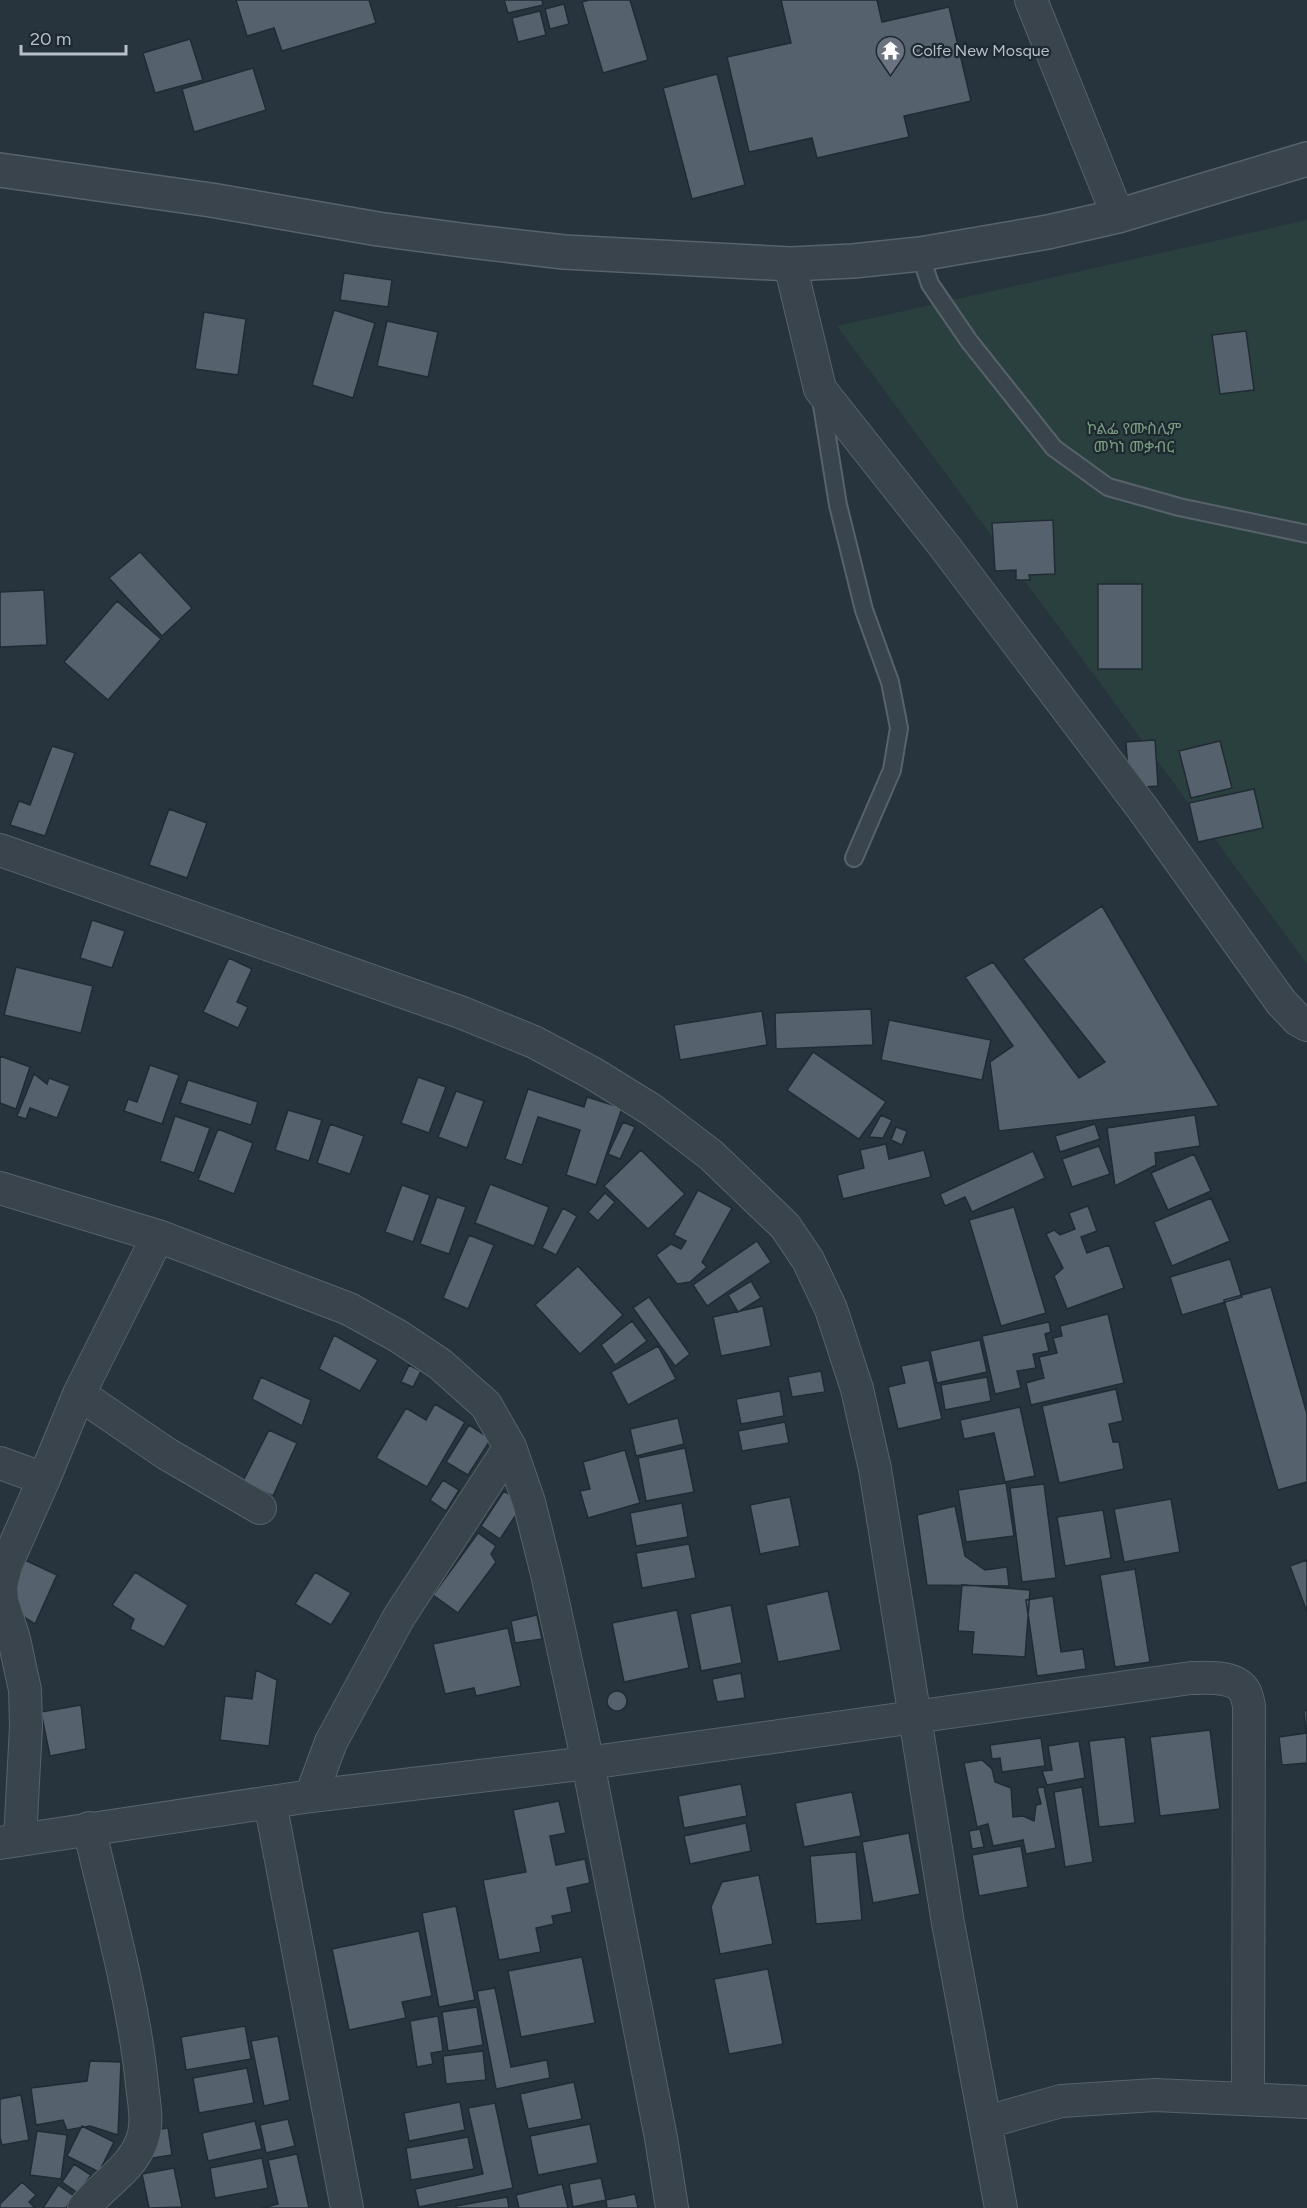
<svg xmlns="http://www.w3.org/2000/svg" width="1307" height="2208" viewBox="0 0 1307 2208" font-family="Figtree,'Noto Sans Ethiopic',sans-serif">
	<rect width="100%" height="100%" fill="#27333d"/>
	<path fill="#2a403f" d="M1307 220V964L837 326Z"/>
	<path fill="#55616d" stroke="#212b34" stroke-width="1.5" d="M236 0H369L376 23 282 51 274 28 247 36Z
		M504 0H542L543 5 508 13Z
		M589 0H630L648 60 603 73 582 2Z
		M781 0H877L882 22 949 7 971 101 904 116 909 137 817 158 812 138 749 152 727 57 791 43Z
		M564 4 569 24 550 29 545 9Z
		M540 11 546 35 518 42 512 18Z
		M190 39 203 80 155 93 143 53Z
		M253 68 266 110 194 132 182 89Z
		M717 74 745 185 692 199 663 88Z
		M344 273 392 280 388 307 340 300Z
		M334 310 375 323 353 398 312 385Z
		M204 312 246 319 238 375 195 369Z
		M387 321 438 332 428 377 377 366Z
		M1246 331 1254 390 1220 394 1212 335Z
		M1053 520 1055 574 1029 575 1030 580H1016V570L995 571 992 523Z
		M140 552 192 608 162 636 109 578Z
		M1098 584H1142V669H1098Z
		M44 590 47 645 0 647V592Z
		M117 601 161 639 108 700 64 662Z
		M1155 740 1158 786 1129 788 1126 742Z
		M1220 741 1232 788 1191 798 1179 751Z
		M52 746 75 753 45 836 10 825 19 801 30 805Z
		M1254 789 1263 828 1198 842 1189 803Z
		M169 809 207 823 187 878 149 865Z
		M1102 906 1219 1106 999 1131 990 1062 1013 1046 965 977 993 962 1079 1078 1105 1062 1023 959Z
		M92 920 125 931 112 968 80 958Z
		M229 958 252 969 237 1002 248 1007 238 1028 203 1012Z
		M16 967 93 986 81 1033 4 1015Z
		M871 1009 873 1045 776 1049 775 1013Z
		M762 1011 767 1045 680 1060 674 1025Z
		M889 1020 991 1040 982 1080 881 1060Z
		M813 1052 886 1102 859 1139 787 1090Z
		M0 1056 30 1067 16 1109 0 1103Z
		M150 1065 179 1075 162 1124 124 1111 128 1099 137 1102Z
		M34 1074 47 1084 49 1078 70 1086 57 1118 30 1108 26 1119 17 1116Z
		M418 1077 446 1087 429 1133 401 1123Z
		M188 1080 258 1102 251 1125 180 1103Z
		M528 1089 584 1107 587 1097 622 1108 596 1185 566 1175 580 1130 538 1117 522 1165 505 1159Z
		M456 1091 484 1101 467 1148 438 1137Z
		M288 1110 322 1120 309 1161 275 1150Z
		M881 1115 892 1120 883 1138 869 1137Z
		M1195 1115 1200 1146 1155 1153 1156 1165 1115 1186 1107 1128Z
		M175 1116 210 1128 194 1173 160 1161Z
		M623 1122 635 1127 620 1159 608 1154Z
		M330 1124 364 1136 350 1174 317 1163Z
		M1095 1124 1100 1139 1060 1152 1055 1136Z
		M896 1127 907 1131 902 1145 891 1140Z
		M218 1129 253 1143 234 1194 198 1180Z
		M886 1144 889 1159 924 1150 931 1177 843 1199 837 1175 864 1168 860 1150Z
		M1099 1146 1110 1174 1072 1187 1062 1159Z
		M641 1150 685 1194 648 1229 604 1186Z
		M1033 1151 1045 1178 972 1212 965 1197 945 1206 940 1194Z
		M1194 1154 1211 1191 1168 1210 1151 1173Z
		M490 1184 549 1207 534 1246 475 1223Z
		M402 1185 430 1195 413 1242 385 1232Z
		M698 1190 732 1208 702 1262 707 1267 690 1282 677 1284 656 1255 671 1244 681 1249 686 1241 674 1235Z
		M605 1193 615 1202 598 1221 588 1212Z
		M437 1197 466 1207 449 1254 420 1244Z
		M1211 1198 1230 1241 1172 1266 1154 1222Z
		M1088 1206 1097 1231 1081 1237 1087 1253 1109 1245 1124 1288 1067 1309 1054 1276 1063 1268 1046 1234 1054 1230 1060 1235 1075 1229 1069 1213Z
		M1014 1207 1046 1313 1001 1326 969 1220Z
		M563 1208 577 1216 556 1255 542 1248Z
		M469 1235 494 1245 468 1309 443 1298Z
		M757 1241 771 1262 707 1306 693 1285Z
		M1230 1259 1242 1297 1182 1315 1170 1277Z
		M578 1266 623 1315 580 1354 535 1305Z
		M751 1281 761 1298 738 1312 728 1295Z
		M1271 1287 1307 1414V1482L1278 1490 1224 1300Z
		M649 1297 690 1354 675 1366 633 1308Z
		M763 1306 771 1346 721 1356 713 1317Z
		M1108 1314 1124 1383 1031 1405 1026 1383 1044 1378 1039 1357 1057 1353 1053 1338 1062 1336 1060 1326Z
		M632 1321 647 1341 615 1365 601 1345Z
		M1049 1322 1051 1332 1045 1334 1049 1351 1033 1354 1036 1368 1017 1371 1021 1388 995 1394 982 1336Z
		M334 1335 378 1360 360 1391 319 1369Z
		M980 1340 987 1372 937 1383 930 1351Z
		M658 1346 676 1379 628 1405 611 1372Z
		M929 1360 942 1419 898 1429 888 1387 905 1383 901 1366Z
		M409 1365 421 1371 413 1387 401 1382Z
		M821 1371 825 1392 792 1397 788 1377Z
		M261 1377 311 1400 302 1426 252 1399Z
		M987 1377 991 1401 945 1410 941 1385Z
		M1116 1389 1123 1421 1109 1424 1113 1442H1119L1124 1469 1059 1483 1042 1406Z
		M780 1391 784 1416 741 1424 736 1399Z
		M435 1404 465 1422 427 1487 376 1458 406 1408 426 1420Z
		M1020 1407 1035 1476 1005 1482 994 1433 964 1439 960 1420Z
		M678 1418 684 1444 636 1456 630 1429Z
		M785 1422 789 1443 742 1451 738 1431Z
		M469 1425 491 1439 468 1475 446 1462Z
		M269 1430 297 1443 273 1496 243 1481Z
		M685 1448 694 1492 646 1501 638 1458Z
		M625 1450 640 1503 588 1518 580 1491 590 1489 583 1462Z
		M443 1480 459 1490 446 1511 430 1500Z
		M1006 1483 1014 1536 966 1542 958 1490Z
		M1044 1484 1056 1578 1022 1582 1010 1488Z
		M504 1491 523 1504 500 1539 481 1526Z
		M790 1497 800 1546 760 1554 750 1505Z
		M1171 1499 1180 1552 1124 1562 1114 1509Z
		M682 1503 688 1537 636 1546 630 1513Z
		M955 1506 965 1556 985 1570 1007 1567 1009 1586 927 1585 917 1515Z
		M1103 1510 1111 1558 1065 1566 1057 1517Z
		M478 1533 496 1546 491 1554 496 1562 458 1613 433 1595Z
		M689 1544 696 1578 642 1588 636 1553Z
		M25 1560 59 1576 56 1577 35 1624 8 1607Z
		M1307 1560V1612L1290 1566Z
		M1135 1569 1150 1662 1115 1667 1100 1575Z
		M135 1572 188 1605 164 1647 130 1629 134 1619 112 1605Z
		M315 1572 351 1593 331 1625 295 1604Z
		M962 1585 1030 1590 1025 1657 972 1654 974 1632 958 1631Z
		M828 1591 841 1650 778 1662 766 1605Z
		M1053 1596 1061 1652 1083 1649 1086 1669 1037 1676 1026 1600Z
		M731 1605 742 1663 701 1671 690 1614Z
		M677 1610 689 1668 624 1682 612 1623Z
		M537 1615 542 1639 515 1643 511 1621Z
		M508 1628 521 1686 476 1696 474 1688 445 1694 433 1644Z
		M256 1670 277 1680 269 1746 220 1740 225 1696 252 1699Z
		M741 1673 745 1698 717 1702 712 1679Z
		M607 1701a10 10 0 1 1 20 0a10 10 0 1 1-20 0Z
		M81 1705 86 1749 50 1756 41 1712Z
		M1307 1710V1763L1282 1765 1279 1737 1306 1733 1304 1711Z
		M1210 1730 1220 1809 1160 1816 1150 1737Z
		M1125 1737 1135 1823 1099 1827 1089 1741Z
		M1041 1738 1045 1766 1002 1772 1000 1758 992 1759 990 1745Z
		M1079 1741 1085 1778 1047 1785 1042 1771 1052 1770 1048 1746Z
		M982 1760 992 1769 995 1782 1011 1788 1013 1817 1023 1816 1034 1821 1036 1805 1041 1804 1037 1788 1044 1787 1056 1848 1026 1854 1023 1840 993 1846 988 1824 977 1827 964 1763Z
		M741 1784 747 1816 684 1828 678 1796Z
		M1082 1787 1093 1862 1065 1867 1054 1792Z
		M852 1792 861 1836 804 1847 795 1803Z
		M559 1801 566 1833 550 1836 556 1865 585 1859 590 1883 567 1888 572 1912 552 1916 554 1924 536 1928 541 1952 499 1960 483 1880 526 1872 513 1810Z
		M746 1823 751 1851 690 1864 684 1836Z
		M980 1829 984 1847 972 1849 969 1831Z
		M909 1833 920 1894 873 1903 862 1842Z
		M1021 1846 1028 1887 979 1896 972 1855Z
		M856 1852 862 1920 816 1924 810 1856Z
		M759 1875 773 1944 720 1954 711 1907 722 1882Z
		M456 1906 475 2000 439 2007 422 1913Z
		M419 1931 432 1996 402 2002 406 2018 349 2030 332 1949Z
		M582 1957 595 2023 521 2037 508 1971Z
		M768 1969 783 2044 729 2054 714 1979Z
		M495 1988 511 2067 547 2060 550 2078 496 2089 477 1991Z
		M477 2007 483 2045 448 2051 442 2012Z
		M438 2016 443 2051 431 2053 433 2064 417 2067 410 2021Z
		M245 2026 251 2059 186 2070 181 2037Z
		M278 2036 290 2100 264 2106 251 2041Z
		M483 2051 486 2080 446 2084 443 2056Z
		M90 2061 121 2062 118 2135 90 2126 67 2130 63 2120 36 2125 31 2088 87 2081Z
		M247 2068 254 2103 199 2113 193 2078Z
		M574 2082 582 2119 528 2129 520 2094Z
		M21 2095 29 2140 2 2145 0 2137V2099Z
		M460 2102 465 2130 409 2141 404 2113Z
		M495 2103 513 2188 419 2207 415 2189 483 2174 468 2108Z
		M288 2119 295 2146 266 2153 260 2125Z
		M255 2121 262 2149 208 2161 202 2133Z
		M590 2124 598 2163 538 2175 530 2136Z
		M82 2126 114 2142 99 2172 67 2156Z
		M168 2128 172 2155 146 2159 142 2132Z
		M37 2131 67 2135 61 2179 30 2175Z
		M468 2137 474 2169 411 2180 406 2148Z
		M297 2154 309 2208H262L278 2204 268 2160Z
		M262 2158 268 2188 215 2198 210 2168Z
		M74 2164 91 2175 78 2193 62 2182Z
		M174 2168 182 2207 149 2208 142 2174Z
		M601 2178 606 2200 573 2207 569 2184Z
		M22 2182 36 2195 29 2202 35 2208H0V2204Z
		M562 2184 568 2208H519L516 2195Z
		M58 2185 74 2196 66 2208H43Z
		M635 2194 638 2208H607L606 2200Z
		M507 2197 509 2208H456V2206Z"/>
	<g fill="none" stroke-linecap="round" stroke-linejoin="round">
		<defs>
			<path id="service" d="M920 254 930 284 969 341 1054 448 1108 487 1179 507 1307 534
				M821 399 838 505 864 610 890 682 899 728 892 770 854 858"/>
			<path id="minor" d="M1031 0 1118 216
				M790 264 820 389 945 547 1143 809 1281 1002 1298 1020 1307 1025
				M0 850 460 1012 534 1042 594 1074 652 1110 711 1155 785 1226 808 1260 831 1309 857 1389 875 1469 948 1923 1001 2208
				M0 1188 158 1236 349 1309 398 1336 440 1364 486 1405 510 1447 529 1502 547 1574 588 1763 661 2138 672 2208
				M79 1394 167 1454 260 1508
				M0 1463 44 1479
				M311 1796 331 1742 399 1617 510 1447
				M270 1802 347 2208
				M20 1840 26 1726 25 1690 14 1639 2 1601 1 1586 6 1565 44 1479 79 1394 158 1236
				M0 1843 311 1796 588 1763 1191 1678C1207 1678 1236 1675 1245 1692 1247 1696 1248 1701 1249 1706L1248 2098
				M986 2122 1061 2101 1155 2095 1307 2102
				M84 2208C101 2186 130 2170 141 2143 149 2124 144 2104 142 2084 133 1998 109 1913 89 1828"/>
			<path id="tertiary" d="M0 170 211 200 378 229 469 241 564 252 790 264 853 261 920 254 1048 232 1118 216 1307 159"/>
		</defs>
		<use href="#service" stroke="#58626b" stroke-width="20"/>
		<use href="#minor" stroke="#58626b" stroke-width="34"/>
		<use href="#tertiary" stroke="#58626b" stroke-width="36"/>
		<use href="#service" stroke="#3a444d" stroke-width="16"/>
		<use href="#minor" stroke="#3a444d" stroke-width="32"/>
		<use href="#tertiary" stroke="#3a444d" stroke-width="33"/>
	</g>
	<defs>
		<symbol id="temple-pin" viewBox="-11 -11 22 30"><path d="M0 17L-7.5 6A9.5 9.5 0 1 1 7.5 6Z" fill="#6b7280" stroke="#1f2932"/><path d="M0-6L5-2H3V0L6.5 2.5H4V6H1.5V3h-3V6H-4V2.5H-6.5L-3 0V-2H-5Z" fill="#fff"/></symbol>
	</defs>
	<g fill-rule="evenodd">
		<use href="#temple-pin" x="874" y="34" width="33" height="45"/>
	</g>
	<g text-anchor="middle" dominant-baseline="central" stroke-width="4.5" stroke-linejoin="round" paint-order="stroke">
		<g font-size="16" fill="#b7bfc8" stroke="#1f2932" text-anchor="start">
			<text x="912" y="50">Colfe New Mosque</text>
		</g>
		<g font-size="16" fill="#779c7c" stroke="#1f2932">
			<text x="1134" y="428">ኮልፌ የሙስሊም<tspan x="1134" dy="18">መካነ መቃብር</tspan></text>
		</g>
	</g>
	<path d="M21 45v9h105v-9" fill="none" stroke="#b7bfc8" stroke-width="3"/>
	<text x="30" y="45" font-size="18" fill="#b7bfc8" stroke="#1f2932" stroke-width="4.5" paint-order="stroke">20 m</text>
</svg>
